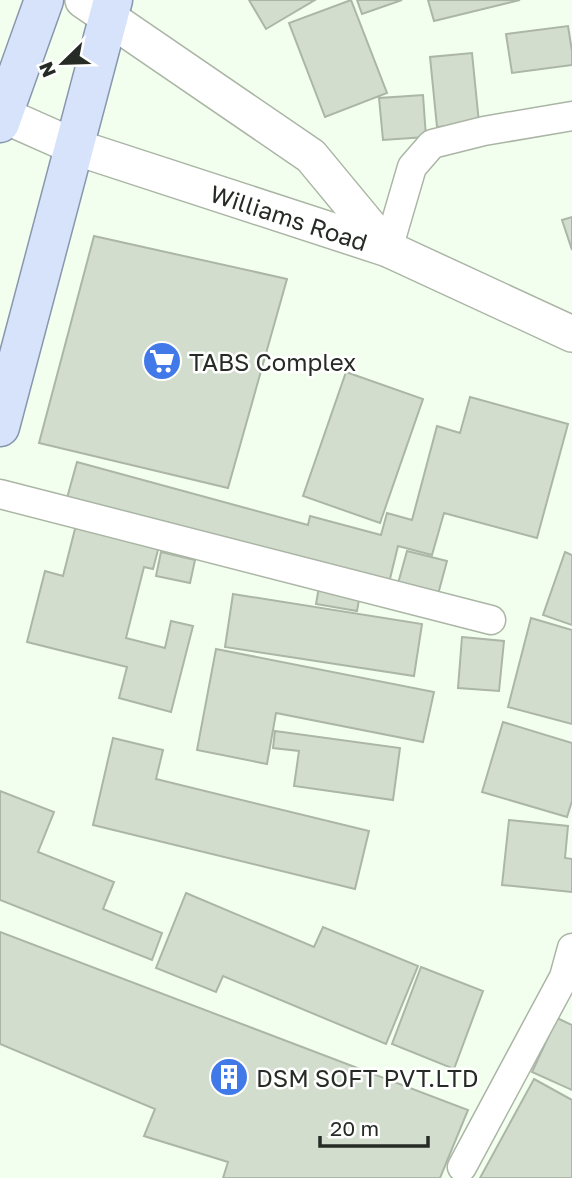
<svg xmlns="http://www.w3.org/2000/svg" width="572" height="1178" viewBox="0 0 572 1178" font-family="'Golos Text',sans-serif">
	<rect width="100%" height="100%" fill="#f3ffee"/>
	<path fill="#d2ddcd" stroke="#acb6a7" stroke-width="2" d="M249 0H315L266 29Z
		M351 0 387 93 325 117 289 23Z
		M357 0H402L362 14Z
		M428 0H520L434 21Z
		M568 26 572 51V65L512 73 506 34Z
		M472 53 479 123 437 127 430 57Z
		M423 95 426 137 383 140 379 98Z
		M572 217V250L562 220Z
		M94 236 287 279 228 488 39 443Z
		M346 372 423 399 380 523 303 496Z
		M470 397 568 424 537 538 444 513 432 555 398 546 388 587 67 498 77 462 308 525 310 516 381 535 387 513 412 520 437 426 460 433Z
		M76 525 159 546 153 569 144 567 126 638 165 648 171 621 193 626 171 712 119 698 127 667 27 642 45 571 63 576Z
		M407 551 447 561 437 598 397 587Z
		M161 552 195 560 190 583 156 576Z
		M565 552 572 555V625L543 615Z
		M320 581 361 588 357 611 316 604Z
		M233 594 422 624 414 676 225 647Z
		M531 618 572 630V724L508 707Z
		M462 637 504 641 499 691 458 688Z
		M216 649 434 692 423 742 276 713 267 764 197 750Z
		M503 722 572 743V801L567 817 482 792Z
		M275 731 400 748 393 800 294 786 299 751 273 748Z
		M113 738 163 750 156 779 369 831 355 889 93 825Z
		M0 791 54 812 38 852 114 882 103 909 162 933 152 960 0 900Z
		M509 820 568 826 565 858 572 859V892L502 885Z
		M186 893 314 947 323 927 418 966 386 1044 223 976 216 992 156 968Z
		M0 932 468 1110 440 1178H223L228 1162 144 1136 155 1109 0 1044Z
		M421 967 483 991 454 1069 392 1044Z
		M557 1018 572 1025V1090L532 1072Z
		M534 1079 572 1100V1178H480Z"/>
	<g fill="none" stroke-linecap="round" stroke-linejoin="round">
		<defs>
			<path id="minor" d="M388 249 412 167 432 144 484 131 572 116
				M0 494 491 620
				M462 1167 564 977 572 948"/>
			<g id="tertiary">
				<path d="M83 0 311 156 388 249"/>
				<path id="s1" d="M3 115 75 147 388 249 572 334"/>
			</g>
			<path id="primary" d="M0 123 44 0
				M0 427 113 0"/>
		</defs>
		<use href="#minor" stroke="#abb5a6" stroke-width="31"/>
		<use href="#tertiary" stroke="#abb5a6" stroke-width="38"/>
		<use href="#primary" stroke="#8897ae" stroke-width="41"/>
		<use href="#minor" stroke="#fff" stroke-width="28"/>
		<use href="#tertiary" stroke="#fff" stroke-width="35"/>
		<use href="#primary" stroke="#d7e3fb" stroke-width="38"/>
	</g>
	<defs>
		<symbol id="supermarket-disc" viewBox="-11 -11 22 22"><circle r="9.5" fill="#4179e9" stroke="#fff"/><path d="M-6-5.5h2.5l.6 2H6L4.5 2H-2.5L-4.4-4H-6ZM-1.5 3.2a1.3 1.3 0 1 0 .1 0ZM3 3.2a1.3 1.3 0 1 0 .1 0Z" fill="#fff"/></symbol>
		<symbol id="building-disc" viewBox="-11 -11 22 22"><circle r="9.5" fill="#4179e9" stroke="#fff"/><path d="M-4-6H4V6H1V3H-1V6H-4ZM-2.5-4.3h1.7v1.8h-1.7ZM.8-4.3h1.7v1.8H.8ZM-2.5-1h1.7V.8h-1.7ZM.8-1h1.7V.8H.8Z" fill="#fff"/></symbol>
	</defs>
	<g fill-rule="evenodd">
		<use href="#supermarket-disc" x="140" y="339" width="44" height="44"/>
		<use href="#building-disc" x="207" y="1055" width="44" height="44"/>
	</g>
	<g text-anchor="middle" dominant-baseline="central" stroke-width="5" stroke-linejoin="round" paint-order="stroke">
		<g font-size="24" fill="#272b25" stroke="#fff">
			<text stroke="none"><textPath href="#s1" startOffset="304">Williams Road</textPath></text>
		</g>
		<g font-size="24" fill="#272b25" stroke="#fff" text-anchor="start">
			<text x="189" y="361">TABS Complex</text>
			<text x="256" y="1077">DSM SOFT PVT.LTD</text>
		</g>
	</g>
	<g transform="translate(63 63) rotate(247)" stroke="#ffffff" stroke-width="5" paint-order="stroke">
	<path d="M0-5L12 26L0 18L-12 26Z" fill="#272b25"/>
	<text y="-10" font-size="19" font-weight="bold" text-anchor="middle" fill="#272b25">N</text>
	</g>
	<path d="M320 1136v10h108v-10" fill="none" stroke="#272b25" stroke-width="3.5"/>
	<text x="330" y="1136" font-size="21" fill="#272b25" stroke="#ffffff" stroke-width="5" paint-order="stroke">20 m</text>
</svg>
